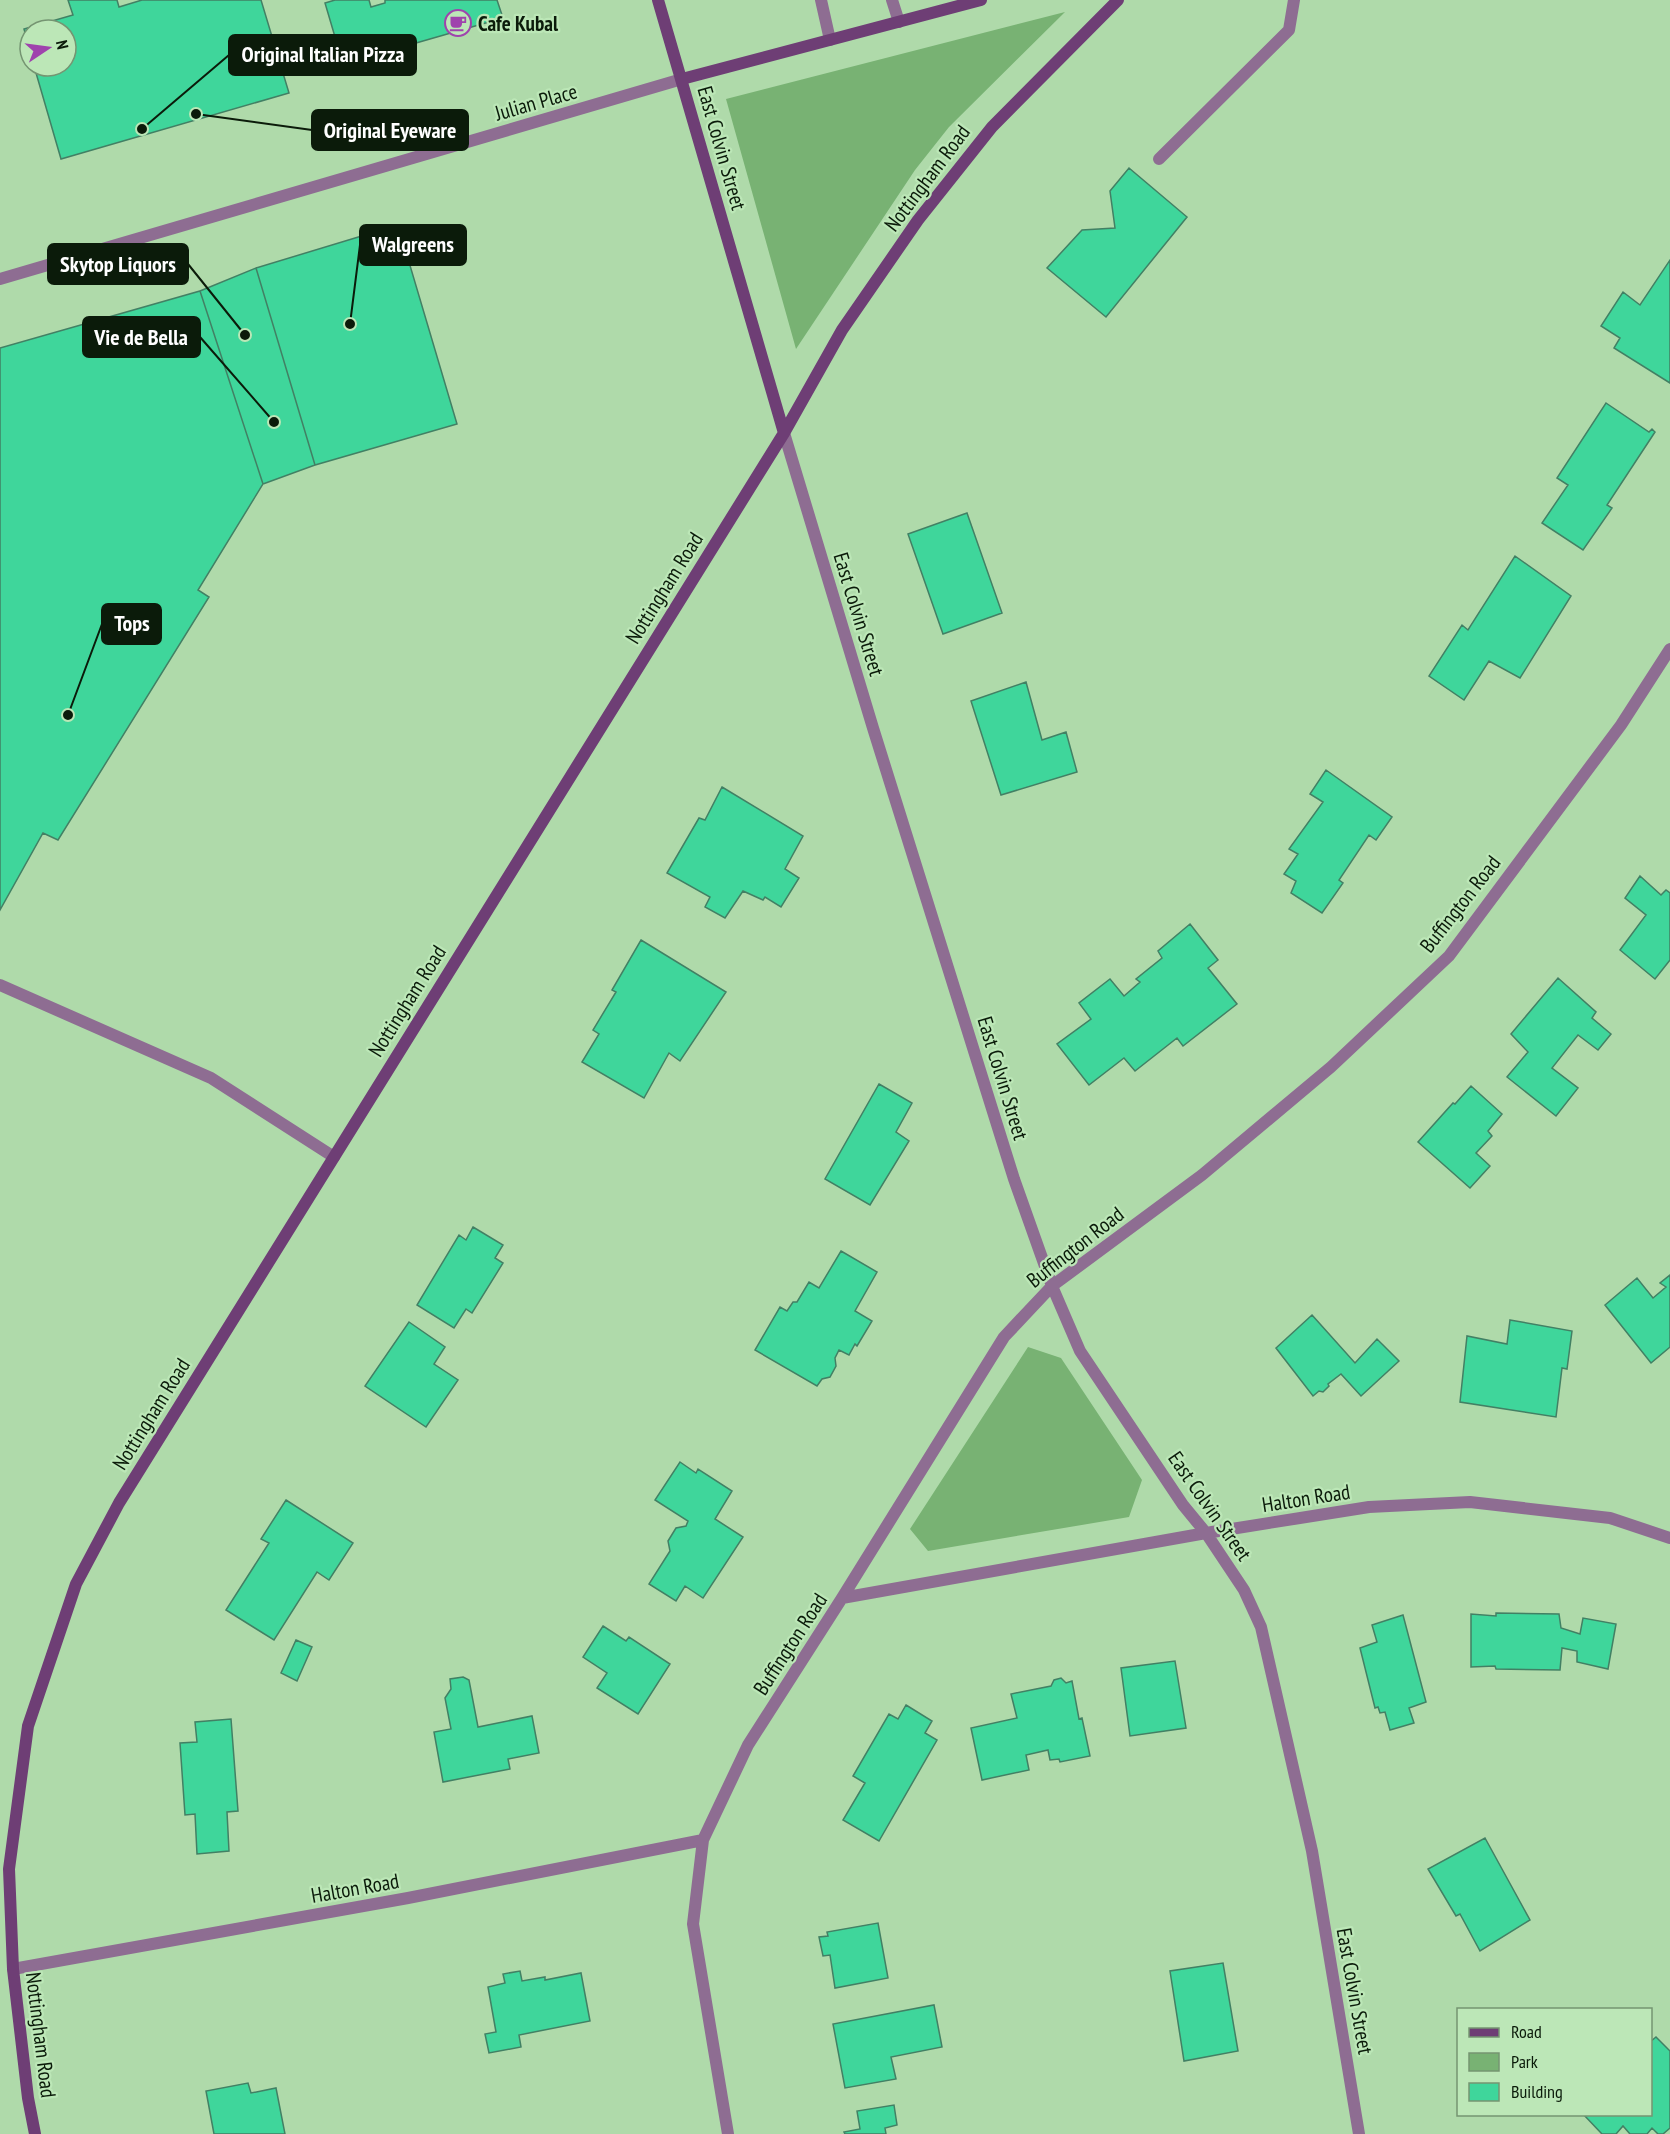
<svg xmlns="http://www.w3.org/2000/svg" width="1670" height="2134" viewBox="0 0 1670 2134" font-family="'PT Sans Narrow',sans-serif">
	<rect width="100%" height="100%" fill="#afdaaa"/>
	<path fill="#78b273" d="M1065 12 949 127 915 170 796 349 726 99Z
		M1028 1347 1061 1358 1142 1480 1129 1517 928 1551 910 1529Z"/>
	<path fill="#3fd69b" stroke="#428064" stroke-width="1.5" d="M68 0H117L119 7 142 0H261L289 93 61 159 34 66H66V30H30V51L24 29 73 15Z
		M335 0H369L371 7 385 3V0H497L503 18 343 64 325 3Z
		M1129 168 1187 217 1106 317 1047 268 1082 230 1115 228 1110 191Z
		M398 225 457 424 315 465 256 268Z
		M1670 260V383L1614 348 1620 338 1601 326 1623 292 1640 305Z
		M256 268 315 465 263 484 200 291Z
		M200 291 263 484 198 590 209 597 58 840 43 833 0 910V348Z
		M1606 403 1649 432 1652 429 1655 432 1607 505 1612 508 1583 550 1542 523 1568 485 1557 478Z
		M967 513 1002 613 943 634 908 534Z
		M1515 556 1571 596 1520 678 1489 661 1464 700 1429 676 1462 625 1468 630Z
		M1026 682 1042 740 1066 732 1077 772 1001 795 971 701Z
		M1326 770 1392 817 1376 840 1369 835 1339 880 1343 883 1322 913 1291 893 1296 881 1284 874 1298 854 1289 849 1323 802 1310 794Z
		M722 787 803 836 785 869 799 878 781 907 765 897 763 900 743 891 725 918 705 907 710 897 667 873 699 818 705 820Z
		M1640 876 1661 895 1666 890 1670 893V960L1655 979 1620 950 1646 915 1625 898Z
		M1190 924 1218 960 1208 968 1237 1004 1183 1046 1177 1038 1135 1071 1124 1058 1089 1085 1057 1044 1091 1019 1079 1003 1110 979 1124 996 1140 982 1136 979 1162 958 1158 951Z
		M641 940 726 992 680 1061 669 1053 644 1098 582 1062 599 1034 593 1030 616 992 612 990Z
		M1558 978 1596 1012 1592 1018 1611 1034 1598 1050 1578 1035 1552 1068 1578 1088 1556 1116 1507 1077 1528 1052 1511 1034Z
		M879 1084 912 1103 896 1132 909 1141 870 1205 825 1179Z
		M1471 1086 1502 1114 1488 1131 1492 1136 1476 1153 1490 1166 1470 1188 1418 1142 1453 1103 1455 1104Z
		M473 1227 503 1245 495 1258 503 1263 472 1313 466 1309 454 1328 417 1305 459 1235 466 1240Z
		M841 1251 877 1272 855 1311 872 1321 857 1346 855 1344 849 1355 839 1350 835 1358 836 1366 830 1377 822 1379 817 1386 755 1350 780 1307 787 1311 793 1302H797L809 1282 819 1288Z
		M1670 1275V1347L1651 1363 1605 1305 1637 1278 1653 1298 1666 1287 1660 1283Z
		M1312 1315 1355 1363 1377 1339 1399 1361 1361 1396 1341 1374 1328 1384 1329 1386 1323 1392 1319 1391 1313 1396 1276 1348Z
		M1510 1320 1572 1331 1567 1369 1562 1368 1556 1417 1460 1402 1467 1336 1507 1344Z
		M409 1322 445 1347 434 1364 458 1380 426 1427 365 1386Z
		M680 1462 696 1473 698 1469 732 1491 715 1519 743 1537 703 1598 685 1586 676 1601 649 1584 670 1551 668 1541 676 1528 686 1526 688 1521 655 1500Z
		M286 1500 353 1543 329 1580 317 1572 274 1640 226 1610 269 1543 261 1539Z
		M1496 1613 1559 1614 1561 1628 1580 1634 1583 1618 1616 1624 1608 1669 1577 1662V1651L1562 1648 1560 1670 1496 1669 1495 1666 1471 1667V1614L1496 1616Z
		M1403 1615 1426 1702 1409 1708 1414 1723 1390 1730 1385 1712 1380 1713 1378 1707 1375 1708 1360 1648 1377 1642 1372 1625Z
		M603 1626 626 1641 629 1637 670 1664 638 1714 597 1688 607 1673 583 1657Z
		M296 1640 312 1647 297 1681 281 1673Z
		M1175 1661 1186 1728 1130 1736 1121 1668Z
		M463 1677 469 1680 478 1727 532 1716 539 1753 508 1759 510 1769 443 1782 434 1732 451 1729 445 1698 451 1689 450 1679Z
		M1061 1678 1066 1683 1072 1681 1079 1719 1082 1718 1090 1756 1060 1762 1059 1759 1050 1760 1048 1750 1026 1755 1029 1770 982 1780 971 1728 1017 1718 1011 1694 1051 1686 1054 1680Z
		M906 1705 932 1721 925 1733 937 1740 879 1841 843 1820 865 1783 853 1776 889 1714 898 1719Z
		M231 1719 238 1811 227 1812 229 1851 197 1854 195 1814 185 1815 180 1743 197 1742 195 1722Z
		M1485 1838 1530 1920 1480 1951 1460 1914 1456 1916 1428 1869Z
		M878 1923 888 1978 835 1988 830 1955 823 1956 819 1937 828 1936 827 1932Z
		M1223 1963 1238 2051 1184 2061 1170 1971Z
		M520 1971 522 1981 545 1977V1980L581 1973 590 2021 519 2035 521 2047 489 2053 485 2034 496 2032 488 1987 505 1983 503 1974Z
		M934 2005 942 2047 891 2057 896 2079 845 2088 833 2024Z
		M1656 2037 1670 2051V2128L1663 2134H1658L1652 2128 1647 2134H1630L1623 2126 1616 2134H1602L1583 2114H1650V2042Z
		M248 2083 251 2093 276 2088 285 2134H214L206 2091Z
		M894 2105 897 2125 885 2128 886 2134H845L844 2132 860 2129 857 2111Z"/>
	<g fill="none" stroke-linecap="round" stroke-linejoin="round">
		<path stroke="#8e6d92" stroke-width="12" d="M821 0 830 40
			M892 0 899 22
			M1159 159 1289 30 1294 0
			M0 985 211 1078 334 1157"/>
		<path stroke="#8e6d92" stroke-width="12" d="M0 279 682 79
			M784 433 873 728 1014 1179 1052 1286 1080 1351 1183 1505 1206 1533 1244 1590 1261 1627 1312 1851 1359 2134
			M842 1598 1206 1533 1369 1507 1470 1502 1610 1518 1670 1538
			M13 1969 408 1898 703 1840
			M728 2134 693 1924 703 1840 748 1745 842 1598 1004 1337 1052 1286 1202 1175 1331 1067 1449 956 1621 725 1670 649"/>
		<path stroke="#6e3e75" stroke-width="12" d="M658 0 784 433
			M682 79 981 0
			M35 2134 28 2098 13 1969 9 1869 28 1726 76 1584 119 1503 784 433 842 330 918 220 992 127 1118 0"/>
	</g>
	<defs>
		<symbol id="cafe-ring" viewBox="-11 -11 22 22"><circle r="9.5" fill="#bce7b7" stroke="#9f43ad" stroke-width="1.5"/><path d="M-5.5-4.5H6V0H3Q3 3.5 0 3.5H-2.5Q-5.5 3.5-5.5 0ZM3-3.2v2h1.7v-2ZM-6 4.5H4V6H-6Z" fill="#9f43ad"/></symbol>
	</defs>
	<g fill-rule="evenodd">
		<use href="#cafe-ring" x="443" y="8" width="30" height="30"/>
	</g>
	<g text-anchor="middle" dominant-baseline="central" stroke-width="4.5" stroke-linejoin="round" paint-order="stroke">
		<g font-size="21" font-weight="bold" fill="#0b1b0a" stroke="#bce7b7" text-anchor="start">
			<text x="478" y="23">Cafe Kubal</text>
		</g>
		<g font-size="21" fill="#0b1b0a" stroke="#bce7b7">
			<text transform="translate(536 102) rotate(-16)">Julian Place</text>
			<text transform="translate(722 148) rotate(74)">East Colvin Street</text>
			<text transform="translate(927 178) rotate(-53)">Nottingham Road</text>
			<text transform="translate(664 588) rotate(-58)">Nottingham Road</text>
			<text transform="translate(859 614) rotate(73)">East Colvin Street</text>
			<text transform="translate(1460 904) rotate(-52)">Buffington Road</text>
			<text transform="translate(407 1001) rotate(-58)">Nottingham Road</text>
			<text transform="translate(1003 1078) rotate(73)">East Colvin Street</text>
			<text transform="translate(1075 1247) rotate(-38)">Buffington Road</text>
			<text transform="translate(151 1414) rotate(-58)">Nottingham Road</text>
			<text transform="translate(1306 1498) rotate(-9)">Halton Road</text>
			<text transform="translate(1210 1506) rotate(55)">East Colvin Street</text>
			<text transform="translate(790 1644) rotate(-57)">Buffington Road</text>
			<text transform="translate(355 1888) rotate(-10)">Halton Road</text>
			<text transform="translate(1355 1991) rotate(80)">East Colvin Street</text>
			<text transform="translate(41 2035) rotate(83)">Nottingham Road</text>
		</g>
	</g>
	<path fill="none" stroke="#0b1b0a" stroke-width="2" d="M142 129L229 55M196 114L312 130M350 324L360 245M245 335L188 264M274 422L200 337M68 715L102 624"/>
	<g fill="#0b1b0a" stroke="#bce7b7" stroke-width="2">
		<circle cx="142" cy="129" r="6"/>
		<circle cx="196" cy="114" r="6"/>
		<circle cx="350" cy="324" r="6"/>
		<circle cx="245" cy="335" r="6"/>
		<circle cx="274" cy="422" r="6"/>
		<circle cx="68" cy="715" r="6"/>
	</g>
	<g fill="#0b1b0a" stroke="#0b1b0a" stroke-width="2">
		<rect x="229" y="35" width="187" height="40" rx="6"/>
		<rect x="312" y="110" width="156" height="40" rx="6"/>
		<rect x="360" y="225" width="106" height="40" rx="6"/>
		<rect x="48" y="244" width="140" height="40" rx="6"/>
		<rect x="83" y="317" width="117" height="40" rx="6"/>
		<rect x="102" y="604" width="59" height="40" rx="6"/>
	</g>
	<g font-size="22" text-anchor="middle" font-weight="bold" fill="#fff">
		<text x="323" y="62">Original Italian Pizza</text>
		<text x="390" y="138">Original Eyeware</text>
		<text x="413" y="252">Walgreens</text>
		<text x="118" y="272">Skytop Liquors</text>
		<text x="141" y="345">Vie de Bella</text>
		<text x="132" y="631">Tops</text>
	</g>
	<rect x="1457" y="2008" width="195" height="108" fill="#bce7b7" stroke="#759572" stroke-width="1.5"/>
	<rect x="1469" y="2028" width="30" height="9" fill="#6e3e75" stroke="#759572" stroke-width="1.5"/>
	<text x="1511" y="2038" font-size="18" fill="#0b1b0a">Road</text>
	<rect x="1469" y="2053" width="30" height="18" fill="#78b273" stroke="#759572" stroke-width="1.5"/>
	<text x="1511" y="2068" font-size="18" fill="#0b1b0a">Park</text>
	<rect x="1469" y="2083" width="30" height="18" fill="#3fd69b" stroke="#759572" stroke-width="1.5"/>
	<text x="1511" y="2098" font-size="18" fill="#0b1b0a">Building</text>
	<g transform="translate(48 48) rotate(77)"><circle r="28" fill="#bce7b7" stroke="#759572" stroke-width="1.5"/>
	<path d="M0-4.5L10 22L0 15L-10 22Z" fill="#9f43ad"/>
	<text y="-9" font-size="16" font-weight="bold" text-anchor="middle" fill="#0b1b0a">N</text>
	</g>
</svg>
